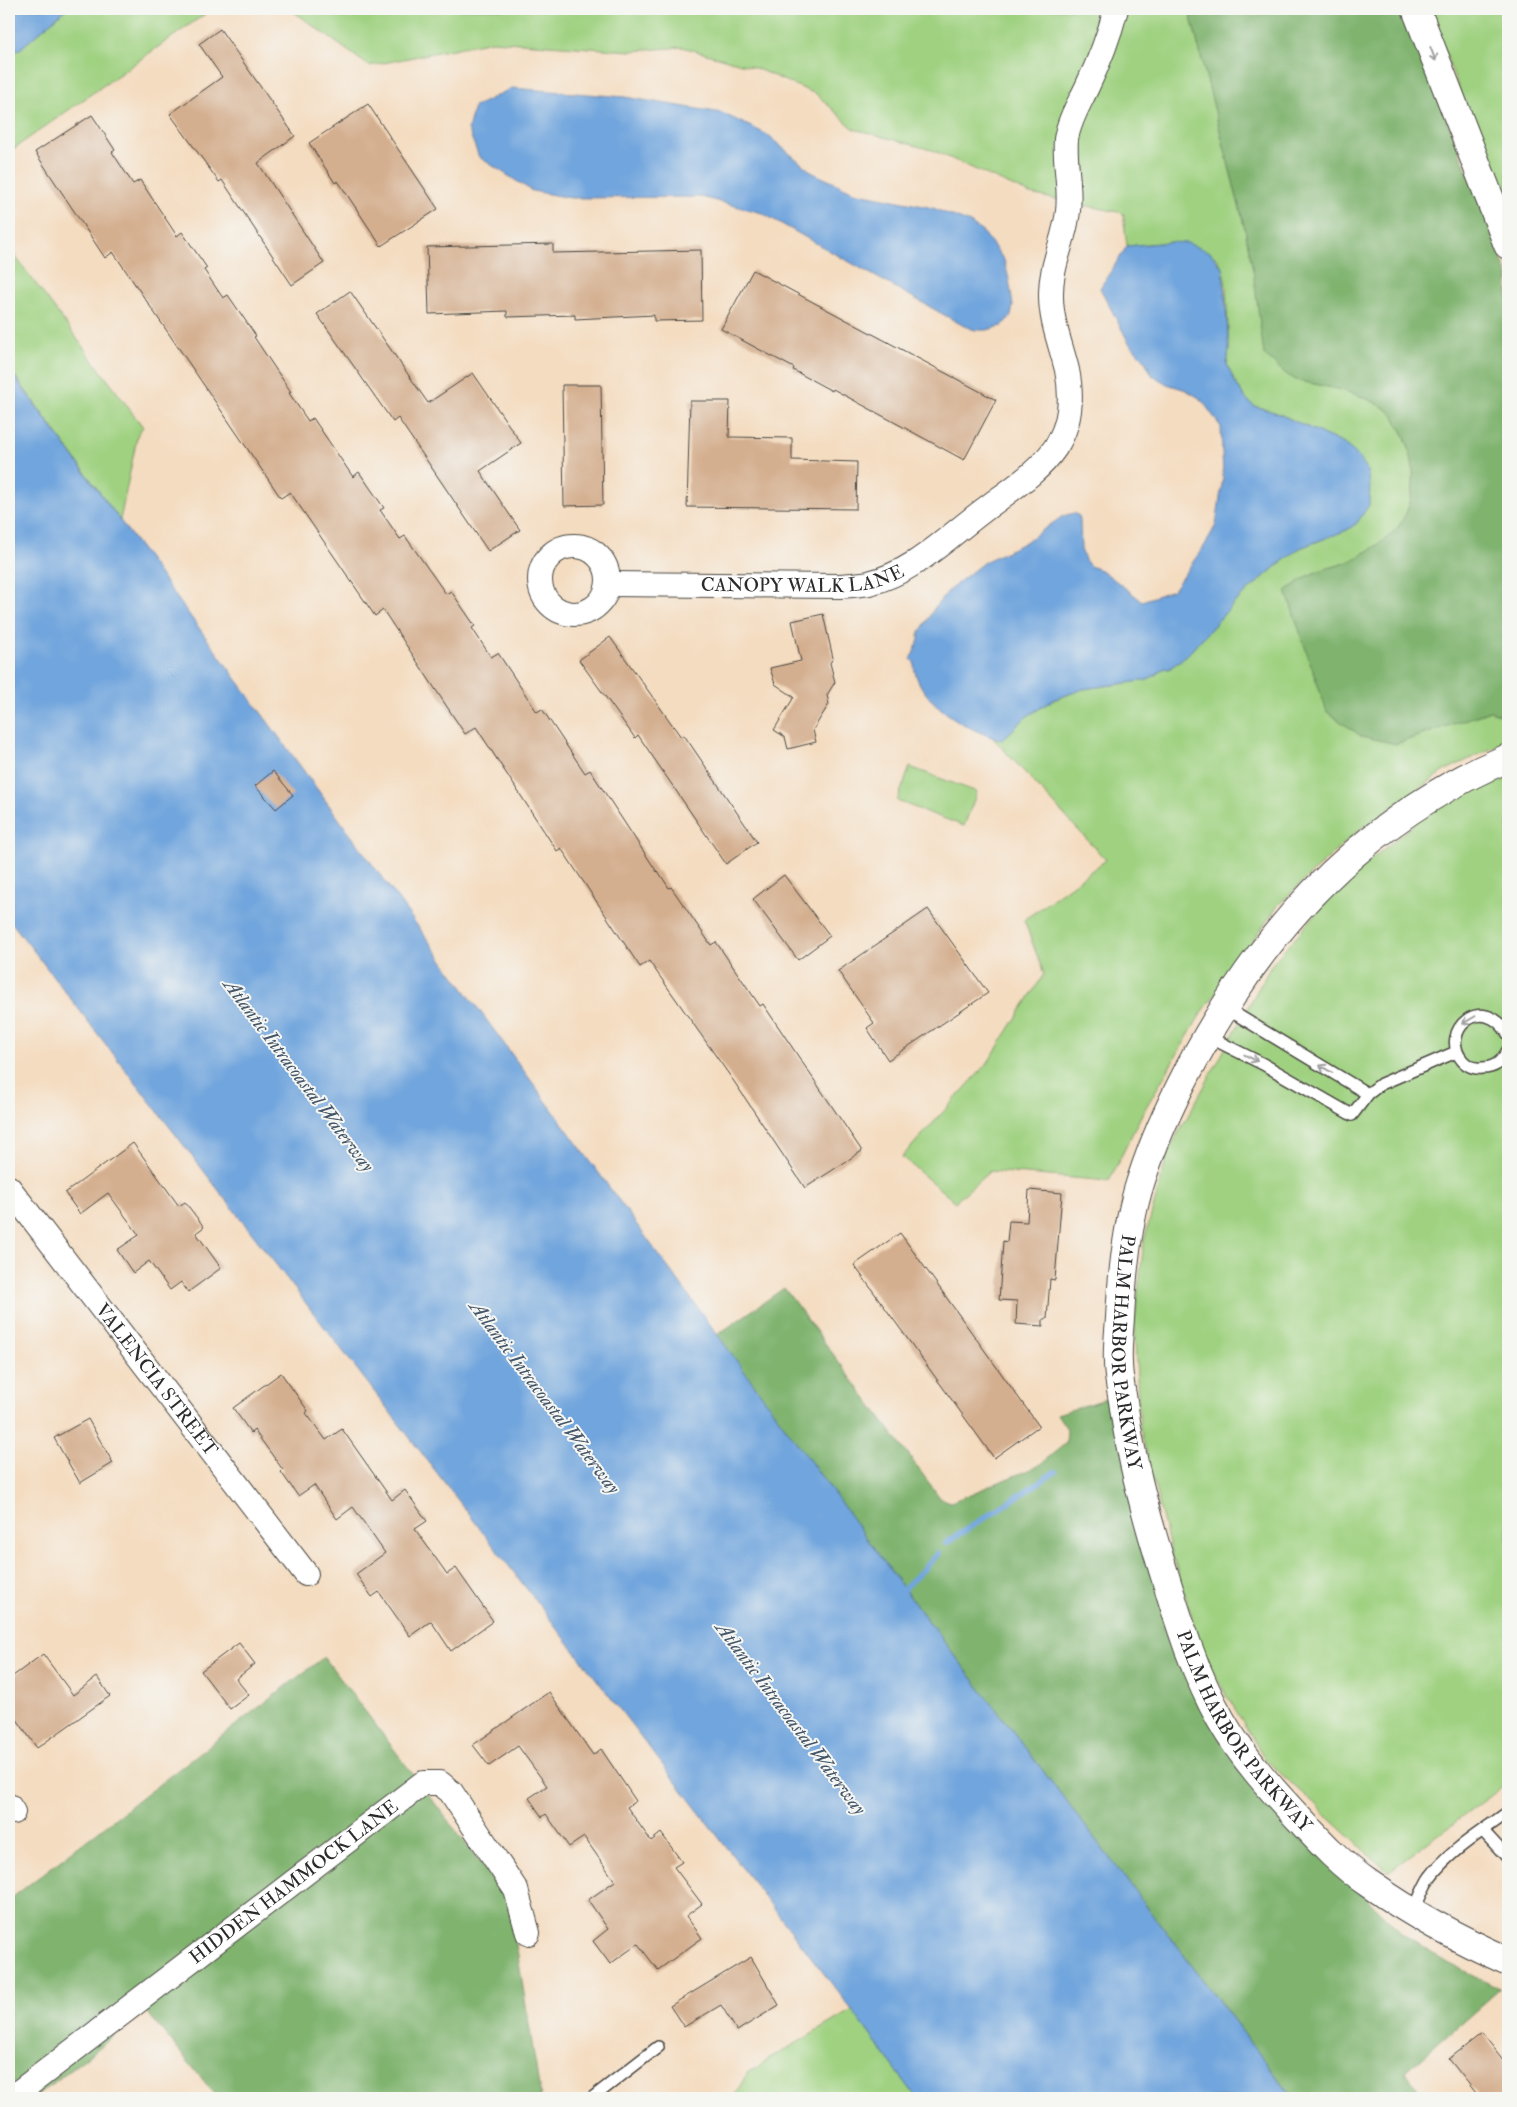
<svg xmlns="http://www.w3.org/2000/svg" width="1517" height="2107" viewBox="0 0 1517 2107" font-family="'IM FELL Double Pica',serif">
	<rect width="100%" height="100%" fill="#f6f6f2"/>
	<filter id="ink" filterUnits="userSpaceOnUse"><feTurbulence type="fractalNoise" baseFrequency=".02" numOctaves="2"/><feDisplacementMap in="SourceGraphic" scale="10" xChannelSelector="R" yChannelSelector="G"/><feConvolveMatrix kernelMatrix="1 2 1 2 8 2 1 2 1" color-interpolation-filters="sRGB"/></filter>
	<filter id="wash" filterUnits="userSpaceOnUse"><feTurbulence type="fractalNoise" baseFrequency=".0096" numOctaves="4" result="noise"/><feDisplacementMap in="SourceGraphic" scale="20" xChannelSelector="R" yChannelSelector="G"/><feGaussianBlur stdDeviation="1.12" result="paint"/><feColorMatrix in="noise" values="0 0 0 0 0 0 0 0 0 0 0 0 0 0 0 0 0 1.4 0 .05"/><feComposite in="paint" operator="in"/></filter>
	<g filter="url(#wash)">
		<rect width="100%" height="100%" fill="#f4dcc0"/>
		<path fill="#9fd180" stroke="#657e56" d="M66 9H212L9 152V56L20 49Z
			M290 9H1189L1245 229 1253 270 1296 380C1326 387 1365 392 1390 412 1393 414 1396 420 1398 424 1420 458 1420 512 1387 538 1375 547 1361 556 1348 562 1335 567 1320 569 1308 576 1301 580 1293 586 1286 591L1302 636 1396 744 1490 711 1508 717V741L1444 771 1355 833 1279 904 1199 1017 1142 1114 1109 1181 990 1171 955 1202 902 1157 987 1064 1044 974 1024 920 1106 860 992 737 1002 740 1026 717 1053 700 1083 689 1148 680 1165 668 1169 669 1188 654 1235 602 1275 567 1300 548 1347 530 1357 523 1344 444 1277 413 1254 406 1245 398 1235 382 1227 365 1229 349 1226 286 1223 268 1217 258 1171 242 1127 246 1123 213 1030 194 932 150 854 129 816 94 755 68 682 47 632 51 492 41 369 66Z
			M1428 9H1508V215Z
			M9 248 143 427 138 433 120 520 9 368Z
			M910 767 977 792 964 826 897 801Z
			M1508 778V1783L1388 1872 1265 1759 1205 1659 1169 1544 1140 1428 1134 1327 1144 1241 1169 1150 1272 964 1342 884 1427 813 1480 788Z
			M852 2010 917 2098H733L748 2072Z"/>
		<path fill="#7fb36e" stroke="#556f4c" d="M1189 9H1404L1508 276V717L1490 711 1396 744 1361 736 1327 712 1286 591C1293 586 1300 580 1308 576 1320 569 1335 567 1348 562 1361 556 1375 547 1387 538 1420 512 1420 458 1398 424 1396 420 1393 414 1390 412 1365 392 1326 387 1296 380L1286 374 1264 355 1253 270 1245 229Z
			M784 1288 941 1499 951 1502 1038 1466 1066 1443 1067 1429 1057 1414 1109 1398 1184 1666 1361 1892 1401 1932 1442 1960 1500 1989 1406 2072 1424 2098H1293L904 1589 717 1335Z
			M324 1657 509 1901 541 2098H218L146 2011 34 2098H9V1900Z"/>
		<path fill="#71a5dd" stroke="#4e6884" d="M17 9H66L20 49 9 56V17Z
			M512 88 625 97 722 113 766 134 813 173 854 192 933 208 970 223 984 233 1004 260 1009 279 1013 306 1011 316 1002 326 987 330H975L964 326 762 213 701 197 571 198 532 191 479 157 468 129 474 107Z
			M1171 242 1187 243 1210 252 1223 268 1229 349 1227 365 1235 382 1245 398 1254 406 1277 413 1344 444 1355 453 1366 467 1370 485 1369 505 1357 523 1347 530 1300 548 1275 567 1235 602 1188 654 1169 669 1165 668 1148 680 1083 689 1053 700 1026 717 1002 740C969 732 913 700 914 662L911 659 919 640V634L935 607 949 590 984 562 1024 543 1063 516 1074 513 1079 516 1080 519 1081 549 1085 560 1090 566 1103 571 1142 601 1173 590 1205 545 1216 525 1223 477 1221 427 1201 399 1186 390 1167 384 1152 375 1144 359 1129 343 1100 288 1127 246Z
			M9 369 904 1589 1293 2098H917L852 2010 9 919Z"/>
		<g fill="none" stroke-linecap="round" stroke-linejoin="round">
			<path stroke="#71a5dd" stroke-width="6" d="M946 1543 1055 1472
				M904 1589 938 1554"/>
		</g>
		<g id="blocks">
			<path fill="#d4af8f" d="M220 29 295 136 258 163 324 263 292 285 222 180 219 182 170 114 222 77 199 44Z
				M368 104 438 209 381 246 338 181 335 183 309 143Z
				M92 115 115 150 112 152 133 184 140 180 177 236 182 232 207 268 204 270 223 298 228 295 256 336 254 337 291 392 289 393 308 421 313 418 353 477 359 472 384 508 380 510 400 539 405 536 446 594 451 591 475 626 472 628 491 657 498 653 537 712 542 709 585 773 590 770 657 872 658 871 669 888 671 887 711 945 716 942 760 1006 763 1004 862 1151 805 1188 735 1083 649 961 640 967 561 848 557 851 476 727 465 734 383 610 375 616 290 492 281 498 113 252 105 258 35 152Z
				M553 244V253L701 250 702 320 654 321V315L575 319V315L507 317V311L429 314 427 247Z
				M753 270 996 400 964 460 833 389 832 391 793 370 794 368 721 329Z
				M350 291 428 403 473 373 521 443 480 471 520 530 488 551 398 418 393 422 317 314Z
				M562 385H601L603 505 564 506Z
				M690 401H730L729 437 792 438V460L857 462 856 509 687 507Z
				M823 614 833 658 830 663 835 682 827 695 829 704 813 730 816 742 788 749 785 737 774 730 794 697 775 684 770 668 801 661 792 621Z
				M610 637 681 737 684 735 757 842 726 864 638 735 635 738 579 660Z
				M273 771 293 795 276 809 255 786Z
				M784 875 830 936 798 960 753 899Z
				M928 909 988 993 888 1060 867 1028 874 1023 838 971Z
				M133 1143 179 1206 185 1202 204 1227 196 1233 221 1268 188 1292 181 1282 170 1290 149 1261 133 1273 117 1250 139 1235 108 1193 80 1214 65 1193Z
				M1029 1190 1062 1193 1055 1280 1050 1279 1047 1319H1043V1326L1016 1324 1017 1301 999 1300 1003 1241 1007 1242 1009 1221 1027 1222Z
				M900 1233 1039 1426 994 1458 854 1265Z
				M281 1373 308 1411 306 1413 326 1440 342 1429 392 1500 405 1490 427 1521 415 1529 447 1574 456 1568 493 1621 451 1651 431 1621 410 1636 379 1592 372 1597 356 1574 385 1553 353 1507 337 1519 314 1485 298 1496 281 1472 283 1470 254 1430 251 1433 233 1408Z
				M88 1419 113 1463 80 1483 54 1438Z
				M239 1643 255 1664 236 1679 249 1695 230 1709 201 1671Z
				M43 1654 73 1695 97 1677 110 1696 37 1748 9 1708V1679Z
				M549 1692 593 1755 601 1749 636 1801 627 1807 651 1841 661 1833 682 1862 674 1867 702 1904 686 1916 702 1938 658 1970 638 1944 610 1964 593 1941 608 1929 588 1900 615 1881 584 1837 569 1847 546 1814 542 1817 529 1798 547 1786 518 1746 489 1766 473 1745Z
				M751 1957 779 2005 737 2031 721 2005 684 2027 670 2006Z
				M1482 2033 1508 2066V2098H1480L1449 2059Z"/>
		</g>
	</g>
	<g filter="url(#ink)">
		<use href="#blocks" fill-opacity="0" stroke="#494641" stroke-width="1"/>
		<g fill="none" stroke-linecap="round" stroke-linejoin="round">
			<defs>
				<path id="service" d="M1224 1007 1368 1094
					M1508 1034C1482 991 1439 1032 1462 1060 1467 1066 1475 1069 1482 1068 1496 1068 1502 1061 1508 1050
					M1207 1036 1263 1064 1352 1115 1368 1094 1381 1084 1456 1052
					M1483 1831 1508 1858
					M1413 1912C1419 1900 1423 1887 1430 1877 1450 1850 1482 1832 1508 1812
					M592 2098 658 2047"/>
				<g id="minor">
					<circle cx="574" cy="580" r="34"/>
					<path id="s1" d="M608 584 839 586C849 585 859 585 869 583 910 573 939 545 971 520 1025 476 1084 454 1067 370 1061 345 1051 322 1051 296 1050 266 1065 240 1068 211 1071 187 1064 163 1066 139 1069 120 1079 104 1087 87 1099 62 1109 36 1116 9"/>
					<path id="s2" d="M9 1188 306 1574"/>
					<path d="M9 1806 13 1812"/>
					<path id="s3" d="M11 2098 423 1783H440L451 1792 516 1890 528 1933"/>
				</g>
				<g id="tertiary">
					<path id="s4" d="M1508 758C1394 805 1302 889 1235 991 1197 1049 1158 1123 1138 1190 1127 1229 1122 1277 1120 1318 1119 1333 1117 1348 1118 1363 1118 1376 1121 1389 1123 1401 1130 1454 1143 1505 1159 1557 1176 1612 1192 1669 1221 1720 1242 1757 1272 1790 1301 1821 1322 1844 1343 1866 1368 1883 1412 1914 1460 1940 1508 1961"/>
				</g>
				<path id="primary" d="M1416 9 1508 245"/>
			</defs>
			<use href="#service" stroke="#494641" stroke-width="14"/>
			<use href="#minor" stroke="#494641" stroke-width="26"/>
			<use href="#tertiary" stroke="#494641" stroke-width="30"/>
			<use href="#primary" stroke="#494641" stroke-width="30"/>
			<use href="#service" stroke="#fff" stroke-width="11"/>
			<use href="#minor" stroke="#fff" stroke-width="24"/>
			<use href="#tertiary" stroke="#fff" stroke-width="28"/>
			<use href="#primary" stroke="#fff" stroke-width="28"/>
		</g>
		<defs><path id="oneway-shaft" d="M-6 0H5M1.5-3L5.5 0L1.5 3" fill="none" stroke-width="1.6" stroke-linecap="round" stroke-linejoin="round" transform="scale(1.25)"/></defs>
		<g stroke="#a0a0a0">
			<use href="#oneway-shaft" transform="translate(1433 54) rotate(69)"/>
			<use href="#oneway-shaft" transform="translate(1469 1020) rotate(150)"/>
			<use href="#oneway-shaft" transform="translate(1251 1058) rotate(27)"/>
			<use href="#oneway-shaft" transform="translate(1326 1069) rotate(-149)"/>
		</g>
	</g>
	<g text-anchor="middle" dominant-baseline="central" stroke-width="4" stroke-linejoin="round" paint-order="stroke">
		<g font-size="19" fill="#2b2b2b" stroke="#f6f6f2">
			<text stroke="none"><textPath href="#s1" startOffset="195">CANOPY WALK LANE</textPath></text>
			<text stroke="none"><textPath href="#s4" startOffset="751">PALM HARBOR PARKWAY</textPath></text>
			<text stroke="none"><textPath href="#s2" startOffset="242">VALENCIA STREET</textPath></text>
			<text stroke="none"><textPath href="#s4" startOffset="1156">PALM HARBOR PARKWAY</textPath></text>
			<text stroke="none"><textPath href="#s3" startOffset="356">HIDDEN HAMMOCK LANE</textPath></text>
		</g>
		<g font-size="20" font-style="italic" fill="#445669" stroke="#f6f6f2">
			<text transform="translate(299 1075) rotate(53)">Atlantic Intracoastal Waterway</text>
			<text transform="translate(545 1397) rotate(53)">Atlantic Intracoastal Waterway</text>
			<text transform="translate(791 1718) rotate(53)">Atlantic Intracoastal Waterway</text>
		</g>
	</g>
	<rect width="1517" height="2107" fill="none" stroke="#f6f6f2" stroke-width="30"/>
</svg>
